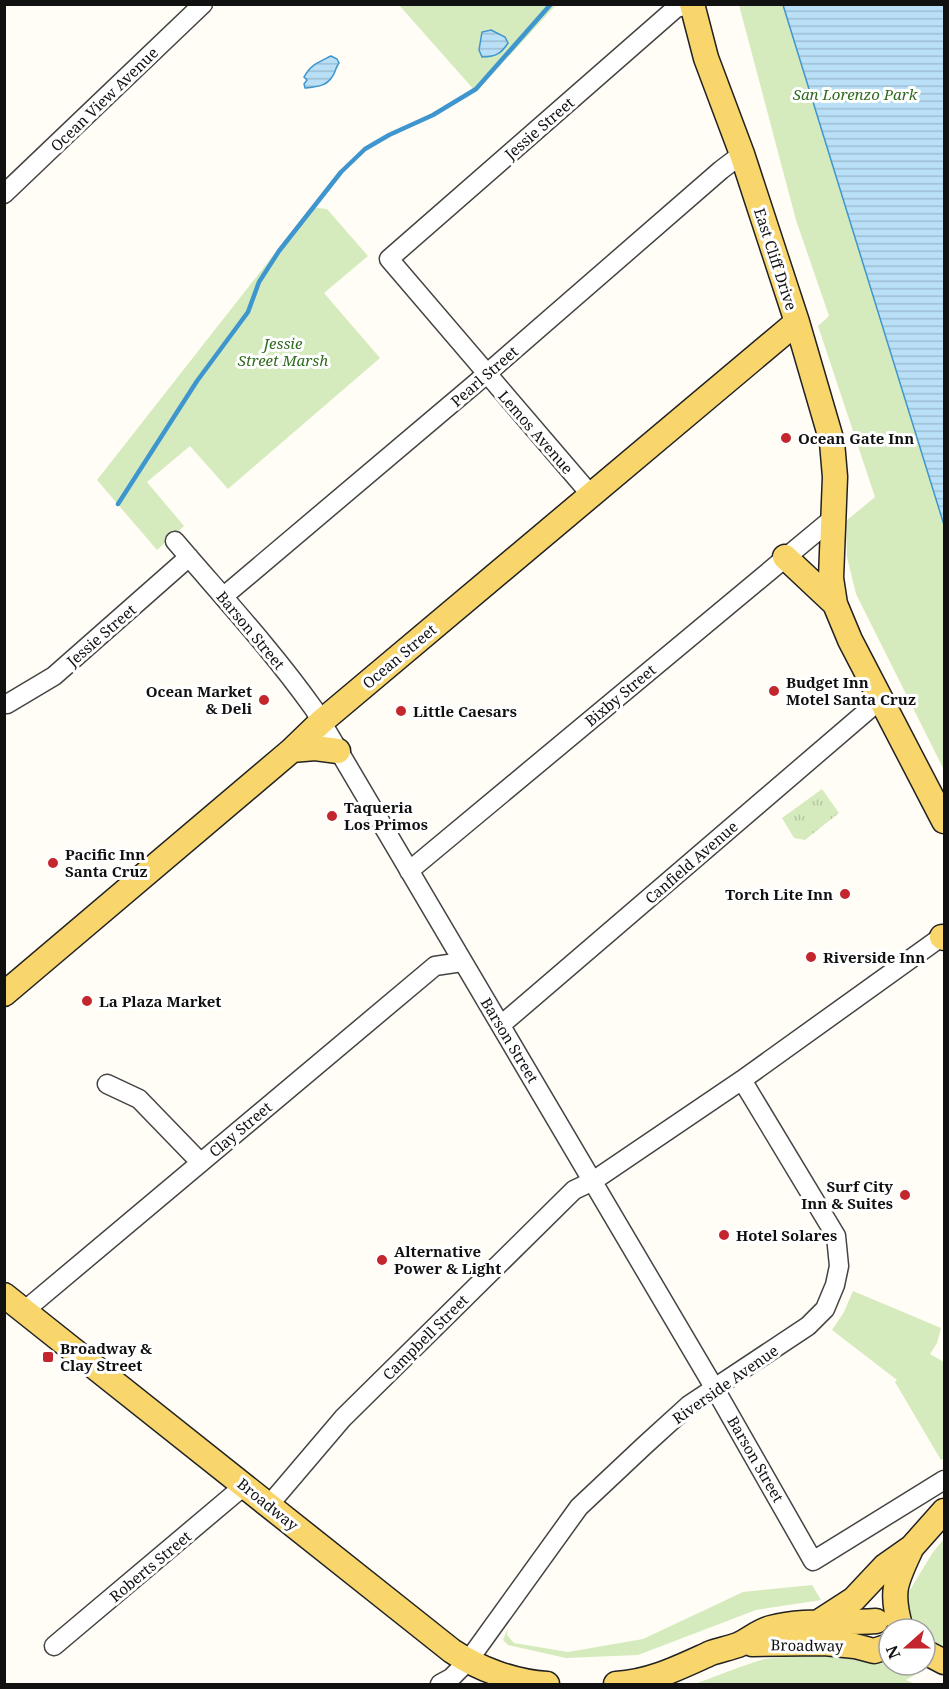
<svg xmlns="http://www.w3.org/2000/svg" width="949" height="1689" viewBox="0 0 949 1689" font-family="'Noto Serif',serif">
	<defs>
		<pattern id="grass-tufts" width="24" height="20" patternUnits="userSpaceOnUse" patternTransform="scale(1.5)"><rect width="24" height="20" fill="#d5ebbd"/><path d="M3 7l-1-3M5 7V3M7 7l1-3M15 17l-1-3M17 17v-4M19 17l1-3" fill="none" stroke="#b6c8a1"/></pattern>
		<pattern id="water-rules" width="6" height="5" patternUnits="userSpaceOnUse" patternTransform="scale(1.5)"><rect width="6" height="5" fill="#b9e0f7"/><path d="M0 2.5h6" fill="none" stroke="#9ebfd3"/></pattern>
	</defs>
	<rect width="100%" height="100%" fill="#fffdf5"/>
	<path fill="url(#grass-tufts)" d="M822 789 839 813 805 840 794 838 782 818Z"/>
	<path fill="#d5ebbd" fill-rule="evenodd" d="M399 5H556L476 92Z
		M739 5H944V770L856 594 847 557 846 521 875 497 818 326 829 316 796 220Z
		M311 207 327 209 368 256 324 293 380 358 228 489 190 446 147 482 184 526 157 550 97 480Z
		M853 1291 941 1328 937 1343 930 1354 944 1362V1458L941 1460 895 1382 897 1380 832 1330 844 1312Z
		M944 1539V1684H695L740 1667 764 1659 814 1654 882 1636 933 1552ZM889 1629H925V1665H889Z
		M812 1585 821 1600 756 1610 638 1655 566 1658 508 1645 503 1640 508 1628 507 1635 514 1643 568 1652 643 1639 743 1592Z"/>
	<path fill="url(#water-rules)" stroke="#3f96cf" stroke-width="1.5" d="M783 5H944V525Z
		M491 30 505 37 508 43C501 54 495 57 482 57L479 50 482 32Z
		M331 56 337 59 339 63C335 68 336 72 332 77 326 87 314 87 305 88L304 84 307 80 304 77C311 64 319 62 331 56Z"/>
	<path fill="#fffdf5" d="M944 1658V1684H915L906 1680Z"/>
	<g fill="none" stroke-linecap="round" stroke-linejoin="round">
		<path stroke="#3f96cf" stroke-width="4.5" d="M118 504 197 381 248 312 259 282 279 251 341 172 365 149 389 135 433 115 476 89 551 4"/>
		<defs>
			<path id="minor" d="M4 194 203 4
				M591 495 389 259 676 8 692 4
				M175 541C222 596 272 650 314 709L715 1389 813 1561 944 1480
				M224 596 476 383 721 170 742 154
				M7 704 54 676 189 557
				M409 871 832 519
				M501 1025 881 699
				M107 1084 139 1099 200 1162
				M24 1311 435 966 462 962
				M269 1505 343 1418 574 1190 593 1181 742 1080 944 935
				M54 1646 245 1485
				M440 1684 451 1678 468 1661 579 1507 645 1445 689 1405 808 1326 825 1309 835 1285 839 1266 836 1236 742 1080"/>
			<path id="major" d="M692 4 706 58 742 154 797 322 832 442 835 477 831 578 835 604 850 640 944 821
				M785 557 835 604
				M292 750 315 748 338 751
				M942 937 944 938
				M4 994 292 750 321 722 797 322
				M4 1295 452 1651C479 1669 514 1682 547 1684
				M820 1621 854 1599 885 1566 912 1547 944 1511
				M901 1629C890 1592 895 1583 911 1549
				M752 1644 824 1643 855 1646 874 1651 889 1646
				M925 1652 944 1662
				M616 1684C651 1682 680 1667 711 1653 720 1650 729 1648 738 1645 749 1640 759 1631 771 1628 805 1619 840 1624 876 1621"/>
		</defs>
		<use href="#minor" stroke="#444" stroke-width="21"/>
		<use href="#major" stroke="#222" stroke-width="27"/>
		<use href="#minor" stroke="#fff" stroke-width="18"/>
		<use href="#major" stroke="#f9d66b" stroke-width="24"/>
	</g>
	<g fill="#c4262e" stroke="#fff" stroke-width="2">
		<circle cx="786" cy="438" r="6"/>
		<circle cx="774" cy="691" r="6"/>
		<circle cx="264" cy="700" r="6"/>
		<circle cx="401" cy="711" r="6"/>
		<circle cx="332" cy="816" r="6"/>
		<circle cx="53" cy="863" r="6"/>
		<circle cx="845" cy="894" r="6"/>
		<circle cx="811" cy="957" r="6"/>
		<circle cx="87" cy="1001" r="6"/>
		<circle cx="905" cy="1195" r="6"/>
		<circle cx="724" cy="1235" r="6"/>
		<circle cx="382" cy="1260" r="6"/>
		<rect x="42" y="1351" width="12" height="12" rx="3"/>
	</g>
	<g text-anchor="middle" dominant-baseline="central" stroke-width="6" stroke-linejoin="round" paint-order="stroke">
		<g font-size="15" font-style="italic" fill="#2f6b1f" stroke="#fff">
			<text x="855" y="94">San Lorenzo Park</text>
			<text x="283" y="343">Jessie<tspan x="283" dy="17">Street Marsh</tspan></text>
		</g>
		<g font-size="15" fill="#111" stroke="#fff">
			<text transform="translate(104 99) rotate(-44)">Ocean View Avenue</text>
			<text transform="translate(539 128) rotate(-41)">Jessie Street</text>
			<text transform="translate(776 259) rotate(72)">East Cliff Drive</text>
			<text transform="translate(484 376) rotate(-41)">Pearl Street</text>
			<text transform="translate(536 432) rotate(49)">Lemos Avenue</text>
			<text transform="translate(251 630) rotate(50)">Barson Street</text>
			<text transform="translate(101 635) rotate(-41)">Jessie Street</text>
			<text transform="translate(399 656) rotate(-40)">Ocean Street</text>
			<text transform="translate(620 695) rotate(-40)">Bixby Street</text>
			<text transform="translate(691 862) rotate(-41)">Canfield Avenue</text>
			<text transform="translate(510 1040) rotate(59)">Barson Street</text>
			<text transform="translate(240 1129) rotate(-40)">Clay Street</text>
			<text transform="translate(425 1337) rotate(-45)">Campbell Street</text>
			<text transform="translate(725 1384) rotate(-35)">Riverside Avenue</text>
			<text transform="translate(756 1459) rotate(60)">Barson Street</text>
			<text transform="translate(268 1504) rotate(39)">Broadway</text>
			<text transform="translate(150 1566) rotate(-40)">Roberts Street</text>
			<text transform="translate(807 1645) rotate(1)">Broadway</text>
		</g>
		<g font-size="15" font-weight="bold" fill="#111" stroke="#fff" text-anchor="start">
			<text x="798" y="438">Ocean Gate Inn</text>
			<text x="786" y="682">Budget Inn<tspan x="786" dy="17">Motel Santa Cruz</tspan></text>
			<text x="252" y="691" text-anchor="end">Ocean Market<tspan x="252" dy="17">&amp; Deli</tspan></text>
			<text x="413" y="711">Little Caesars</text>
			<text x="344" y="807">Taqueria<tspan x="344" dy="17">Los Primos</tspan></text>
			<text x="65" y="854">Pacific Inn<tspan x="65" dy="17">Santa Cruz</tspan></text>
			<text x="833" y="894" text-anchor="end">Torch Lite Inn</text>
			<text x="823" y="957">Riverside Inn</text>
			<text x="99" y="1001">La Plaza Market</text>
			<text x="893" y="1186" text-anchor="end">Surf City<tspan x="893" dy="17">Inn &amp; Suites</tspan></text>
			<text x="736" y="1235">Hotel Solares</text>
			<text x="394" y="1251">Alternative<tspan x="394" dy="17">Power &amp; Light</tspan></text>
			<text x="60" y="1348">Broadway &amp;<tspan x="60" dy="17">Clay Street</tspan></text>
		</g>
	</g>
	<rect width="949" height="1689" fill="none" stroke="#111111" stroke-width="12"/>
	<g transform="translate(907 1647) rotate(249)"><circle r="28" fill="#ffffff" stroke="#a0a0a0" stroke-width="1.5"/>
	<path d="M0-4.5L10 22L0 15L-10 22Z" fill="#c4262e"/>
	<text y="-9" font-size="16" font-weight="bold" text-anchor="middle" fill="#111111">N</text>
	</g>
</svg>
